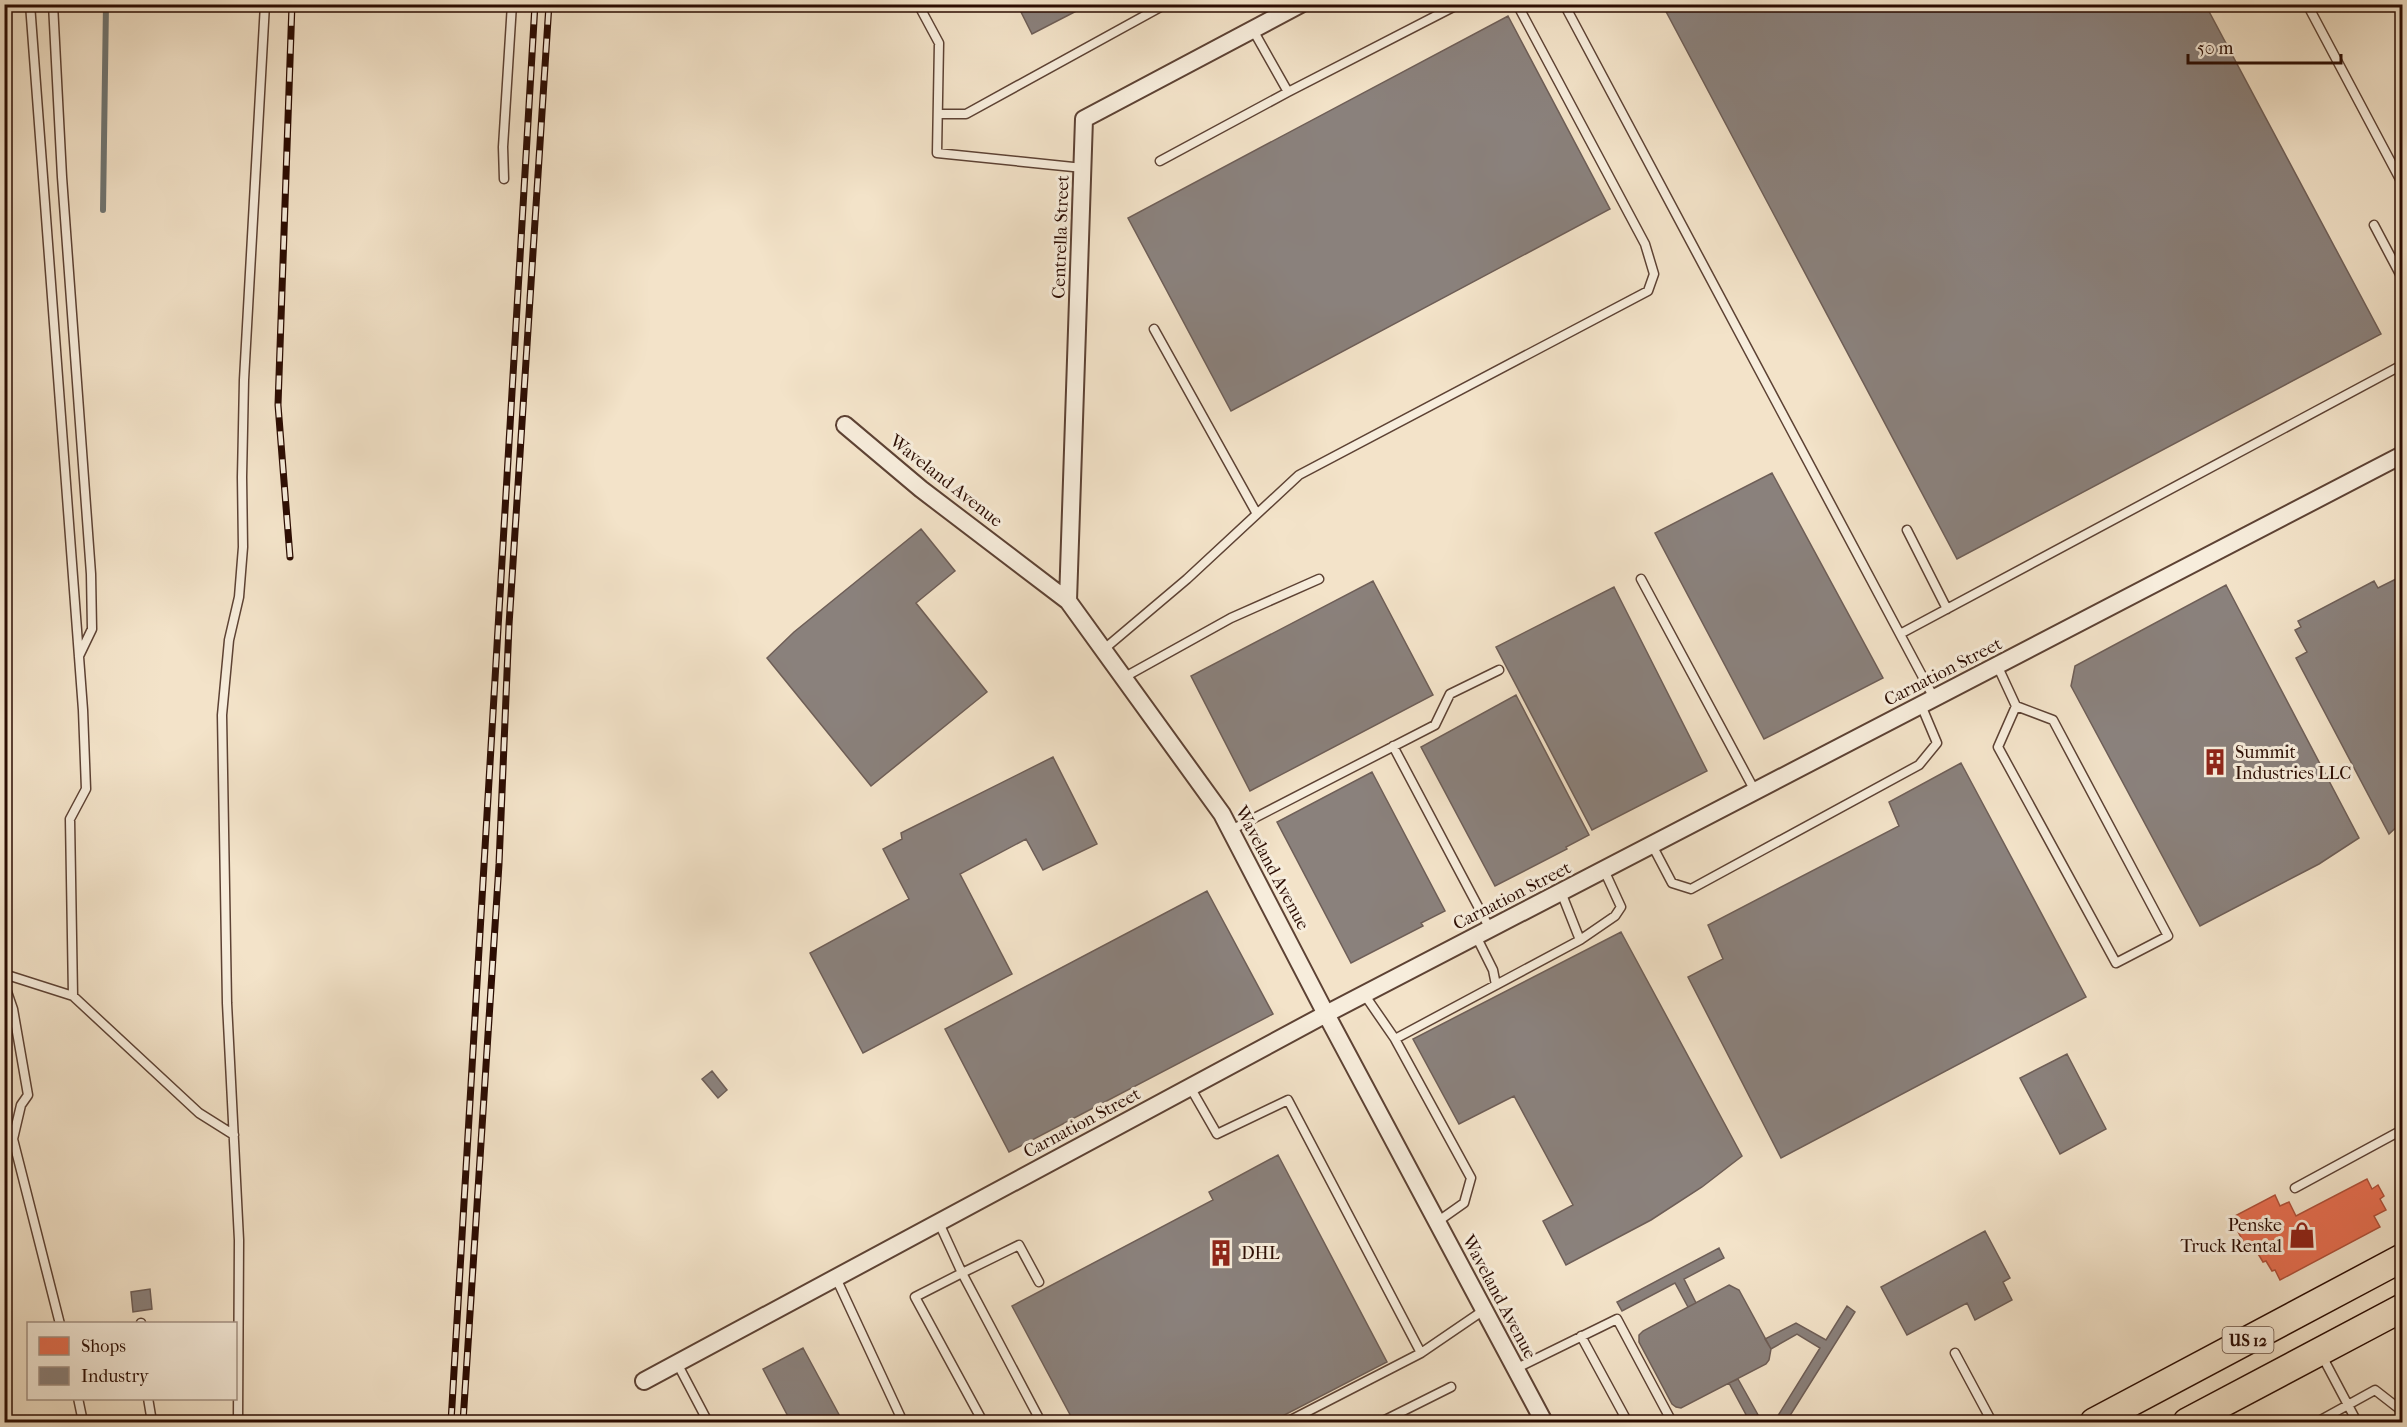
<svg xmlns="http://www.w3.org/2000/svg" width="2407" height="1427" viewBox="0 0 2407 1427" font-family="'IM FELL French Canon',serif">
	<rect width="100%" height="100%" fill="#f3e3c9"/>
	<filter id="stains"><feTurbulence type="fractalNoise" baseFrequency=".00333" numOctaves="4"/><feColorMatrix values="0 0 0 0 .2 0 0 0 0 .09 0 0 0 0 .02 0 0 0 .5 -.17"/></filter>
	<radialGradient id="worn" r=".72"><stop offset=".6" stop-color="#630" stop-opacity="0"/><stop offset="1" stop-color="#630" stop-opacity=".3"/></radialGradient>
	<path fill="#e76f51" stroke="#af5139" stroke-width="1.5" d="M2367 1179 2372 1189 2378 1185 2384 1196 2380 1199 2386 1210 2374 1216 2380 1227 2280 1280 2275 1270 2272 1271 2266 1261 2263 1262 2257 1252 2254 1253 2249 1243 2245 1245 2231 1218 2275 1195 2280 1206 2289 1202 2296 1216Z"/>
	<path fill="#8a817c" stroke="#6e5e57" stroke-width="1.5" d="M1017 4H1090L1032 34Z
		M1662 4H2205L2381 334 1957 559Z
		M1508 16 1610 209 1231 411 1128 218Z
		M1772 473 1883 678 1764 739 1655 533Z
		M2402 483V495L2397 485Z
		M921 529 955 571 916 603 987 692 871 786 767 658 794 632Z
		M2402 576V822L2389 834 2296 658 2307 652 2295 630 2301 627 2298 621 2374 581 2378 588Z
		M1373 581 1433 695 1250 791 1191 676Z
		M2226 585 2359 838 2319 864 2200 926 2071 686 2075 666Z
		M1614 587 1707 771 1592 830 1496 647Z
		M1516 695 1589 835 1566 847 1567 849 1495 886 1421 747Z
		M1053 757 1097 844 1043 870 1026 839 960 874 1012 974 863 1053 810 953 909 899 883 849 902 839 901 833Z
		M1961 763 2086 997 1781 1158 1688 977 1723 959 1708 925 1899 826 1889 802Z
		M1372 772 1445 911 1421 923 1423 926 1351 963 1277 822Z
		M1207 891 1273 1014 1009 1152 945 1029Z
		M1621 932 1742 1156 1702 1187 1651 1220 1566 1265 1543 1221 1573 1205 1514 1096 1459 1124 1413 1039Z
		M2067 1054 2106 1129 2060 1154 2020 1078Z
		M712 1071 727 1090 718 1098 702 1079Z
		M1278 1155 1387 1362 1271 1422H1074L1012 1306 1213 1200 1209 1192Z
		M1985 1231 2010 1278 2003 1282 2012 1300 1975 1320 1967 1303 1907 1335 1881 1287Z
		M1719 1248 1724 1258 1684 1279 1696 1303 1688 1307 1675 1283 1622 1311 1617 1302Z
		M1729 1285 1739 1290 1771 1349 1769 1360 1766 1364 1681 1408 1676 1407 1672 1404 1639 1342V1335L1643 1331Z
		M150 1289 152 1309 133 1312 131 1292Z
		M1847 1306 1855 1312 1786 1422H1774L1820 1348 1797 1334 1771 1349 1765 1339 1796 1323 1826 1340Z
		M803 1348 843 1422H791L763 1369Z
		M1738 1379 1762 1422H1750L1729 1383Z"/>
	<g fill="none" stroke-linecap="round" stroke-linejoin="round">
		<path stroke="#707673" stroke-width="6" d="M103 210 106 4"/>
		<defs>
			<path id="service" d="M30 4 83 710 86 789 70 819 73 996
				M53 4 62 177 91 574 92 629 79 656
				M918 4 939 43 937 153 1083 168
				M1564 4 1934 698
				M2307 4 2402 183
				M1253 30 1288 92
				M938 114H966L1166 4
				M1160 161 1288 92 1459 4
				M504 179 503 147 512 4
				M2374 225 2402 278
				M1154 329 1257 514
				M1907 530 1947 609
				M1641 579 1755 791
				M1900 634 2402 365
				M1103 650 1187 579 1299 475 1648 291 1654 274 1645 244 1517 4
				M1997 665 2016 706 2053 720 2168 936 2116 963 1998 747 2016 706
				M1123 678 1231 618 1319 579
				M1393 746 1490 929
				M1231 830 1435 725 1450 694 1499 670
				M1652 845 1672 883 1691 889 1919 765 1937 743 1921 705
				M1561 892 1580 940
				M1476 936 1493 970 1496 985
				M4 974 73 996 199 1113 234 1135
				M4 983 13 1009 28 1095 21 1105 13 1139 60 1324
				M1364 994 1395 1039 1471 1178 1464 1203 1437 1222
				M1395 1039 1580 940 1615 916 1621 907 1604 870
				M1190 1087 1217 1134 1288 1100 1421 1353 1484 1310
				M2295 1188 2402 1130
				M939 1223 962 1273 915 1297 983 1422
				M836 1278 903 1422
				M1039 1282 1019 1245 962 1273 1041 1422
				M141 1323V1324
				M1581 1336 1626 1419
				M1955 1353 1992 1422
				M2321 1354 2357 1422
				M677 1363 708 1422
				M1515 1369 1617 1319 1672 1422
				M78 1398 83 1422
				M148 1398 152 1422
				M2219 1410 2225 1422
				M238 1422 239 1240 227 1003 222 715 229 640 239 597 243 547 242 477 244 380 265 4
				M1287 1422 1421 1353
				M1381 1422 1451 1387
				M2317 1422 2375 1390 2402 1411"/>
			<path id="minor" d="M845 425 921 489 1068 601 1222 814 1326 1014 1544 1422
				M1068 601 1084 119 1301 4
				M644 1381 1326 1014 2402 455"/>
			<path id="primary" d="M2094 1422 2402 1258
				M2187 1422 2402 1308"/>
		</defs>
		<use href="#service" stroke="#5d4234" stroke-width="11"/>
		<use href="#minor" stroke="#5d4234" stroke-width="20"/>
		<use href="#primary" stroke="#2b0c02" stroke-width="30"/>
		<use href="#service" stroke="#f7eddc" stroke-width="8"/>
		<use href="#minor" stroke="#f7eddc" stroke-width="16"/>
		<use href="#primary" stroke="#f3e3c9" stroke-width="27"/>
		<defs>
			<path id="rail" d="M290 557 278 405 292 4
				M451 1422 535 4
				M463 1422 499 864 509 625 549 4"/>
		</defs>
		<use href="#rail" stroke="#2b0c02" stroke-width="7"/>
		<use href="#rail" stroke="#f7eddc" stroke-width="4.5" stroke-dasharray="14" stroke-linecap="butt"/>
	</g>
	<defs>
		<symbol id="building-bare" viewBox="-9 -9 18 18"><path d="M-4-6H4V6H1V3H-1V6H-4ZM-2.5-4.3h1.7v1.8h-1.7ZM.8-4.3h1.7v1.8H.8ZM-2.5-1h1.7V.8h-1.7ZM.8-1h1.7V.8H.8Z" fill="#8f2418" stroke="#f7eddc" stroke-width="2.5" paint-order="stroke"/></symbol>
		<symbol id="shop-bare" viewBox="-9 -9 18 18"><path d="M-5-2.5h2.3a2.7 3.5 0 0 1 5.4 0H5L5.5 6h-11ZM-1.5-2.5h3a1.5 2.3 0 0 0-3 0Z" fill="#8f2418" stroke="#f7eddc" stroke-width="2.5" paint-order="stroke"/></symbol>
	</defs>
	<g fill-rule="evenodd">
		<use href="#building-bare" x="2196" y="743" width="38" height="38"/>
		<use href="#shop-bare" x="2283" y="1216" width="38" height="38"/>
		<use href="#building-bare" x="1202" y="1234" width="38" height="38"/>
	</g>
	<g text-anchor="middle" dominant-baseline="central" stroke-width="6" stroke-linejoin="round" paint-order="stroke">
		<rect fill="#f7eddc" stroke="#685043" stroke-width="1.5" x="2222.5" y="1327" width="51" height="26" rx="4.5"/>
		<g font-size="16" font-weight="bold" fill="#2b0c02">
			<text x="2248" y="1340">US 12</text>
		</g>
		<g font-size="18" fill="#2b0c02" stroke="#f7eddc">
			<text transform="translate(1061 237) rotate(-88)">Centrella Street</text>
			<text transform="translate(946 481) rotate(38)">Waveland Avenue</text>
			<text transform="translate(1943 672) rotate(-27)">Carnation Street</text>
			<text transform="translate(1272 868) rotate(62)">Waveland Avenue</text>
			<text transform="translate(1512 896) rotate(-27)">Carnation Street</text>
			<text transform="translate(1082 1123) rotate(-28)">Carnation Street</text>
			<text transform="translate(1499 1297) rotate(62)">Waveland Avenue</text>
		</g>
		<g font-size="18" fill="#2b0c02" stroke="#f7eddc" text-anchor="start">
			<text x="2235" y="752">Summit<tspan x="2235" dy="21">Industries LLC</tspan></text>
			<text x="2282" y="1225" text-anchor="end">Penske<tspan x="2282" dy="21">Truck Rental</tspan></text>
			<text x="1241" y="1253">DHL</text>
		</g>
	</g>
	<rect width="2407" height="1427" fill="none" stroke="#f3e3c9" stroke-width="24"/>
	<rect x="6" y="6" width="2395" height="1415" fill="none" stroke="#2b0c02" stroke-width="3"/>
	<rect x="12" y="12" width="2383" height="1403" fill="none" stroke="#2b0c02" stroke-width="1.5"/>
	<rect x="27" y="1322" width="210" height="78" fill="#f7eddc" stroke="#a59385" stroke-width="1.5"/>
	<rect x="39" y="1337" width="30" height="18" fill="#e76f51" stroke="#a59385" stroke-width="1.5"/>
	<text x="81" y="1352" font-size="18" fill="#2b0c02">Shops</text>
	<rect x="39" y="1367" width="30" height="18" fill="#8a817c" stroke="#a59385" stroke-width="1.5"/>
	<text x="81" y="1382" font-size="18" fill="#2b0c02">Industry</text>
	<path d="M2188 54v9h153v-9" fill="none" stroke="#2b0c02" stroke-width="3"/>
	<text x="2197" y="54" font-size="18" fill="#2b0c02" stroke="#f7eddc" stroke-width="4.5" paint-order="stroke">50 m</text>
	<rect width="100%" height="100%" filter="url(#stains)"/>
	<rect width="100%" height="100%" fill="url(#worn)"/>
</svg>
